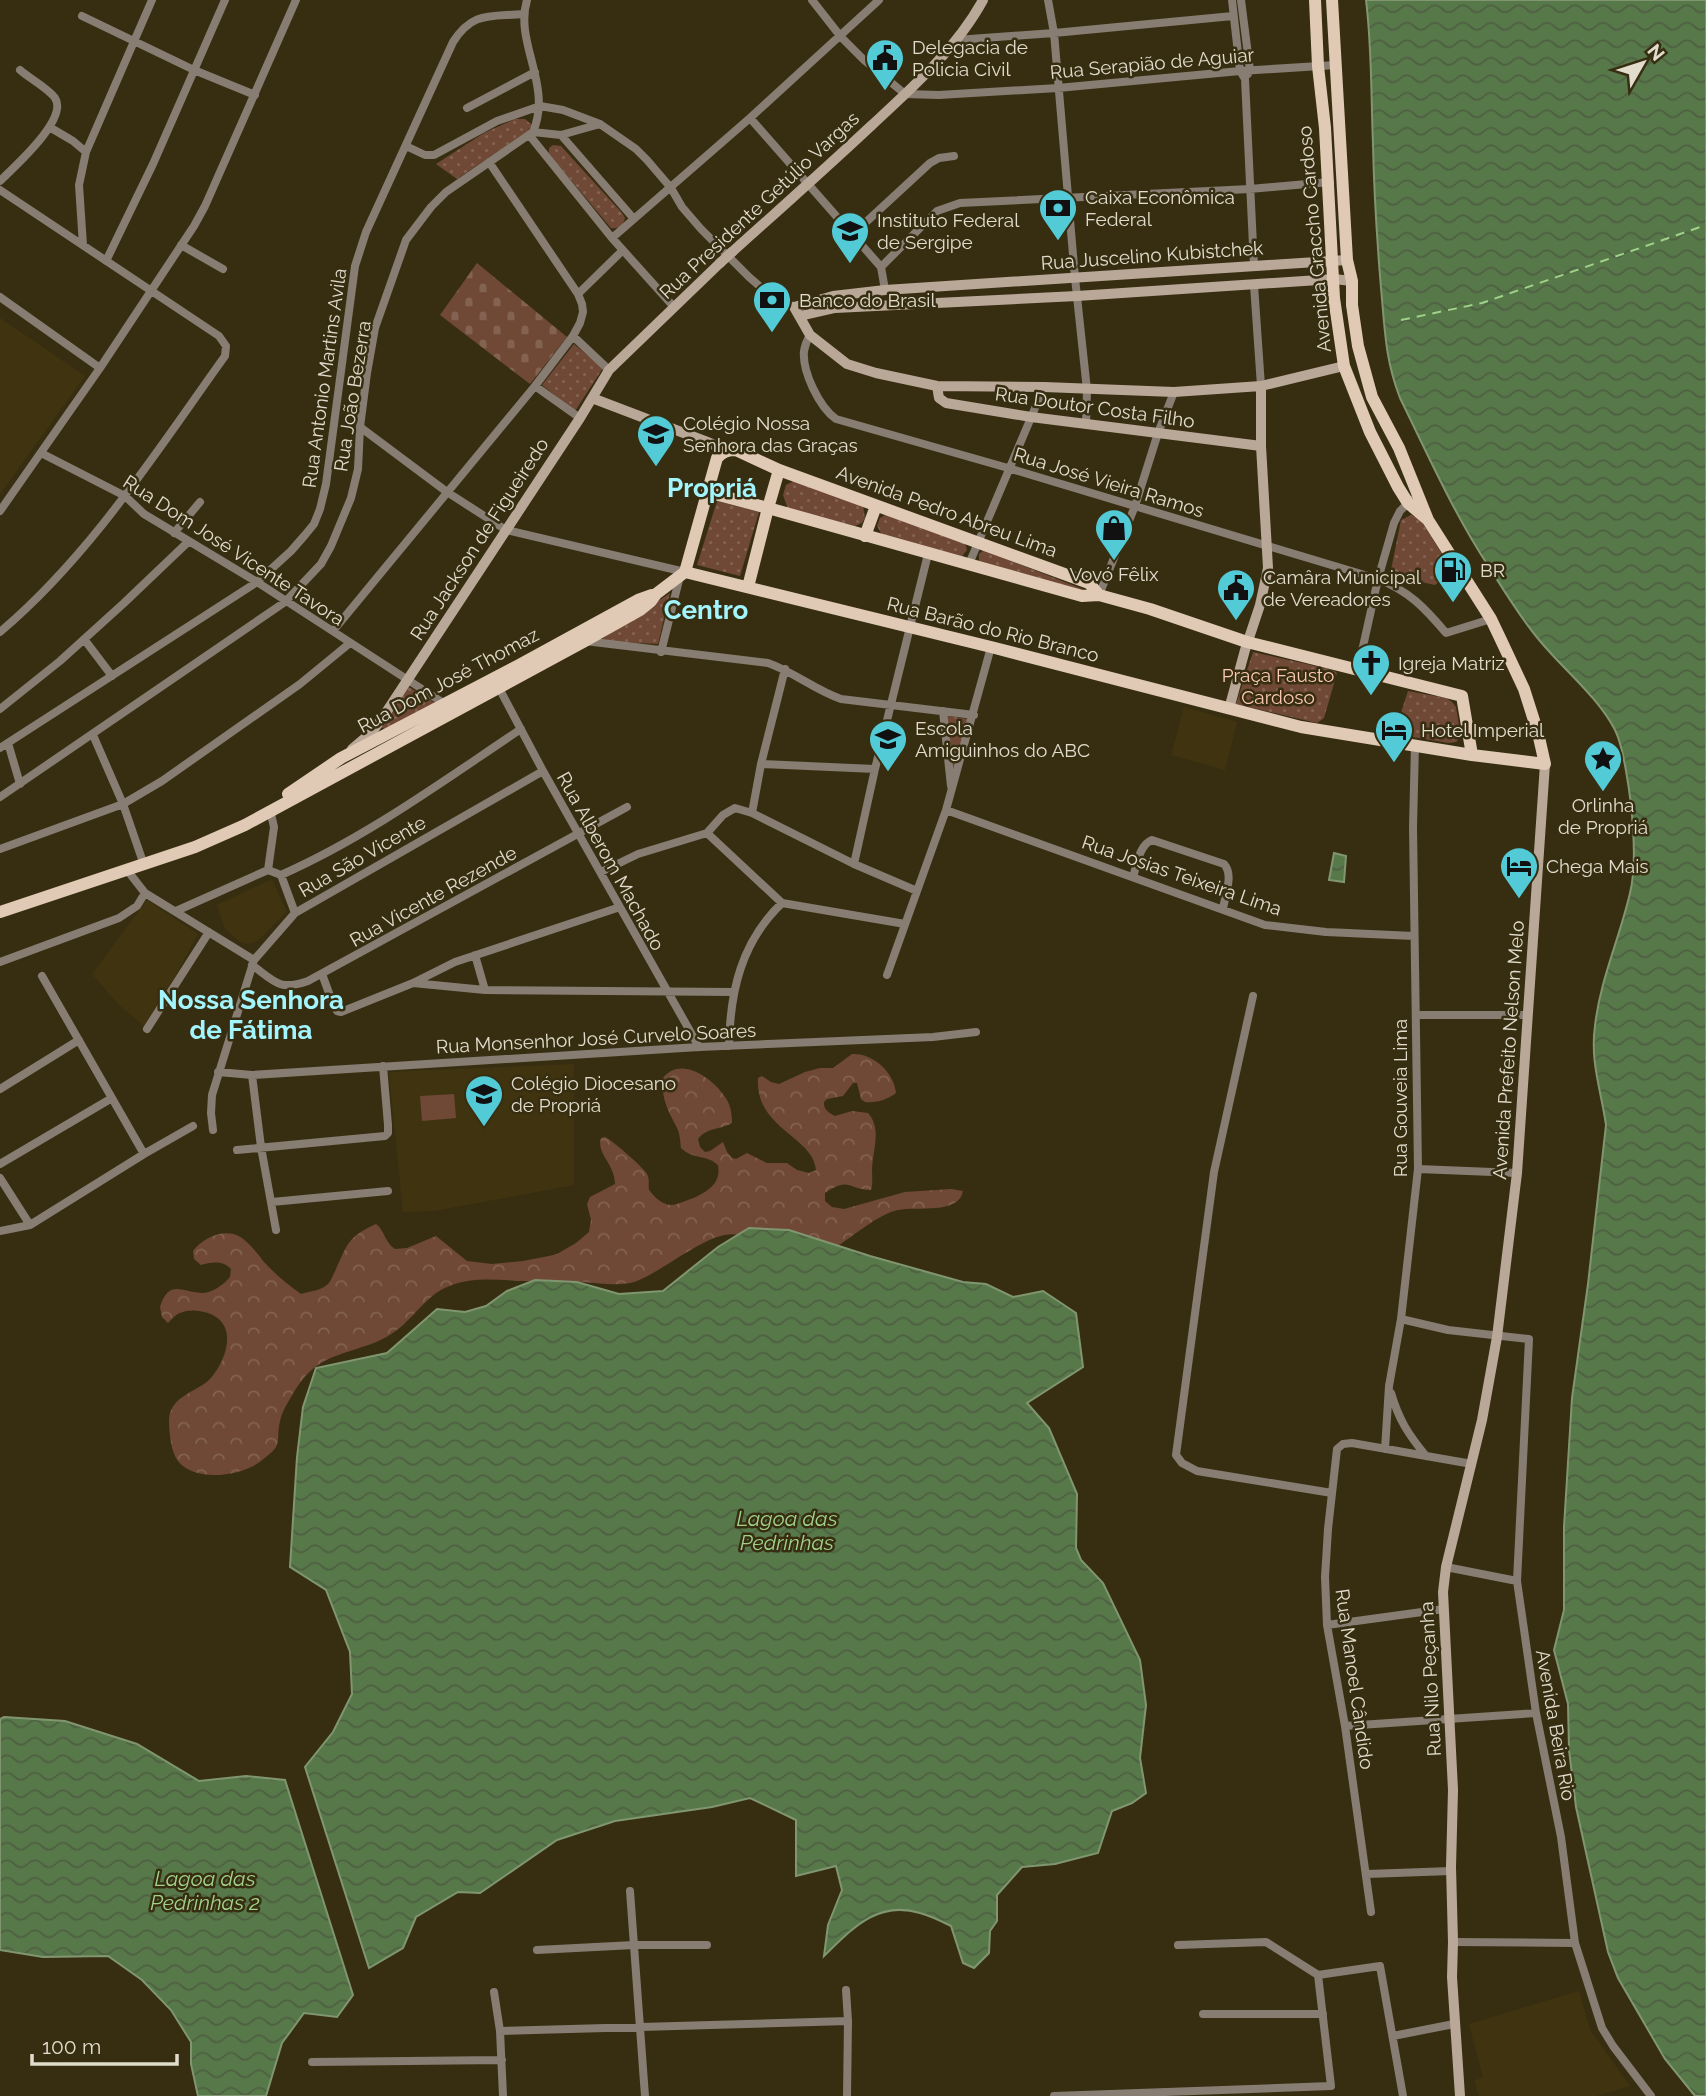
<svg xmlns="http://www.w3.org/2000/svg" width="1706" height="2096" viewBox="0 0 1706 2096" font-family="Raleway,sans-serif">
	<defs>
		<pattern id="green-dots" width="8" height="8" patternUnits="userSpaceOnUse" patternTransform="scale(1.75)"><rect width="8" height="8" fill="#6f4836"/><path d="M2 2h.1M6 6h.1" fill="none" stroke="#836252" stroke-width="1.8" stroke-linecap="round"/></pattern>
		<pattern id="forest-crowns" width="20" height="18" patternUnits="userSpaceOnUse" patternTransform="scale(1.75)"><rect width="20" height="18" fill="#6f4836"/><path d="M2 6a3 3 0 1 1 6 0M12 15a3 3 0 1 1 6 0" fill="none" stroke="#836252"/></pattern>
		<pattern id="cemetery-stones" width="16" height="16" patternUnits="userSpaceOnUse" patternTransform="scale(1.75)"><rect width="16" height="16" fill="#6f4836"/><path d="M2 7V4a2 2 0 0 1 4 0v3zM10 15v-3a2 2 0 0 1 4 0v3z" fill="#836252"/></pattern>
		<pattern id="water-waves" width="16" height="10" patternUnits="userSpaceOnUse" patternTransform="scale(1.75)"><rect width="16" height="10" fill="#577848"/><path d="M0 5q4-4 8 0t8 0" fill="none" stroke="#4e6043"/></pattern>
	</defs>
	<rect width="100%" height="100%" fill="#372e12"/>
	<path fill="#403410" d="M0 318 85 376 0 494Z
		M1184 707 1237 722 1225 770 1171 755Z
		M272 879 287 912 256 942 247 944 239 941 225 929 217 905Z
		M147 900 198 934 147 1028 120 1006 92 974Z
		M574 1064V1185L434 1211 403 1212 389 1072Z
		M1579 1991 1590 2030 1630 2086 1596 2096H1479L1474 2081 1483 2077 1469 2024Z"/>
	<path fill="url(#green-dots)" d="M515 119H525L532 125 528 131 457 179 436 164 484 133Z
		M553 145 561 146 622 213 625 218C623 226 618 229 611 228L549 154V148Z
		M574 344 603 368 575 411 542 385Z
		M794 481 863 505 865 518 862 523 855 526 788 509 783 495 786 485Z
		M717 501 759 512 740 576 697 565Z
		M887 514 965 543 967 550 962 556 882 535 877 526 880 518Z
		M1411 515 1420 519 1447 562 1441 580 1435 585 1390 575 1401 520Z
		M984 550 1095 594 979 561V554Z
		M670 593 658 644 599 641Z
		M1253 652 1333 670 1337 673 1324 718 1317 723 1236 704Z
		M407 686 437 704 386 730 381 727Z
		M1408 691 1446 698 1452 702 1456 707 1461 737 1456 742 1449 743 1394 734Z
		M947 716 968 719 953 776Z"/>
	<path fill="url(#forest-crowns)" d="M852 1054C873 1053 894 1072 896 1093 887 1100 876 1103 865 1102L861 1099 857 1083H853L843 1096 827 1099 824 1102C823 1109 829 1113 835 1116L852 1111 868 1113C882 1129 873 1149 872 1168 872 1176 873 1183 871 1190 848 1190 850 1176 825 1193V1201L832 1207 844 1209 905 1192 951 1189 963 1191C959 1215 916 1206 898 1210 878 1214 854 1236 836 1247L744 1237C715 1221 660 1277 630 1283 613 1286 600 1283 583 1282 563 1281 544 1282 525 1281 498 1280 472 1276 447 1287 430 1294 420 1309 407 1321 395 1334 379 1342 362 1347 326 1359 311 1362 291 1397 287 1404 282 1412 280 1421 275 1444 285 1443 261 1461 242 1476 195 1483 178 1461 171 1452 169 1432 169 1420 170 1397 193 1393 208 1381 221 1369 234 1340 223 1324 216 1312 193 1307 180 1313 176 1314 171 1320 168 1323L162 1317 160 1307C169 1279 181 1292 201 1293 213 1293 223 1285 230 1277L231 1269C223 1260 211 1262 201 1265L194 1259 193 1251C204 1237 225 1227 242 1238 250 1244 258 1254 264 1262 275 1274 288 1285 301 1294 310 1291 321 1291 328 1284 331 1281 334 1273 336 1269 348 1243 348 1237 376 1224 385 1231 385 1243 395 1249L407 1248 436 1236 467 1261 492 1264 523 1261 549 1256 557 1254 576 1243 589 1232 591 1220 587 1204 590 1197 615 1184C615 1164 596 1154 601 1138L605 1137C611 1139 645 1169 647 1174 650 1180 648 1184 649 1190 654 1196 659 1202 666 1204 674 1207 681 1202 688 1200 704 1194 722 1185 718 1165 706 1154 693 1160 681 1148 680 1141 680 1132 676 1126 667 1109 661 1097 663 1078 682 1054 716 1081 727 1100 731 1107 732 1115 732 1123 720 1130 707 1127 698 1139L700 1147 705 1152 710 1151 723 1142 727 1152 732 1158 736 1159 747 1153 767 1163H787L797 1170 809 1173 816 1170C813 1136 755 1129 758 1078L762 1076 771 1082 779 1084 805 1072 820 1068H833Z"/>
	<path fill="url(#cemetery-stones)" d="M477 263 567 337 530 384 440 315Z"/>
	<path fill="#6f4836" d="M454 1094 456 1118 422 1121 420 1096Z"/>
	<path fill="url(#water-waves)" stroke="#809670" stroke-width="2" d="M1366 0H1706V2096H1695L1665 2059 1618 1978 1608 1952 1576 1807 1569 1750 1568 1704 1554 1650 1564 1610V1527L1572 1398 1588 1284 1606 1125C1601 1090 1590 1061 1595 1026 1600 980 1620 937 1630 893 1638 861 1632 804 1626 771 1624 759 1621 742 1615 730 1598 697 1564 670 1540 641 1521 619 1505 592 1489 567 1454 514 1428 455 1400 398 1385 359 1385 330 1381 288 1377 240 1374 192 1373 144 1371 96 1372 48 1366 0Z
		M1334 853 1346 856 1344 882 1329 880Z
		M749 1228 789 1230 870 1256 963 1282 986 1284 1013 1297 1043 1291 1076 1313 1083 1367 1027 1403 1049 1428 1077 1494 1076 1548 1081 1560 1103 1583 1140 1660 1146 1705 1140 1758 1146 1793 1132 1803 1112 1811 1098 1853 1055 1864 1022 1867 997 1895V1921L990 1931 989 1953 974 1968 963 1963 951 1926C941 1921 931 1916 920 1913 877 1900 852 1929 824 1956L828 1925 842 1890 836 1866 796 1876V1820L750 1798 712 1807 615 1821 557 1840 480 1893 458 1892 416 1917 403 1948 369 1968 305 1767 333 1732 352 1694 350 1652 326 1590 290 1567 297 1457 303 1407 316 1368 387 1353 437 1309 465 1312 486 1306 507 1291 535 1280 577 1282 619 1294 663 1291 718 1247Z
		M4 1717 65 1721 137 1744 199 1781 246 1776 285 1780 353 1995 337 2017 304 2013 282 2043 266 2096H198L191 2064V2042L171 2010 142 1980 108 1956 43 1957 0 1950V1719Z"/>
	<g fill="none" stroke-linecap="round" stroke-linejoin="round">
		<path stroke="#a0d28a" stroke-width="2" stroke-dasharray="9 7" stroke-linecap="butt" d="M1401 320 1482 303 1706 225"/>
		<path stroke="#877d72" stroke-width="8" d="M527 0C514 43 553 85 533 132
			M812 0 841 37 864 60 905 94 939 95 1058 88 1240 71 1336 65
			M1048 0 1054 33 1075 278 1087 390 1086 423
			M1232 0 1240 71 1245 79 1254 266
			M1241 0 1250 70 1248 74
			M82 16 194 70 255 95
			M956 40 1054 33 1233 16
			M467 108 535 72
			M750 118 881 267 885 290
			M51 128 73 141 86 152
			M533 132 561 135 600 124
			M561 135 634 219
			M530 136 612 238 674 307
			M406 146 425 155H434L497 121 540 106 563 110 600 124 636 149 647 160 671 188 682 207 701 229 749 277 764 290 794 307
			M0 181C14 167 69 119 55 98 49 89 29 78 20 70
			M0 190 219 336 226 346 225 356C156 452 91 555 0 632
			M852 235 930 163 939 158 954 156
			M612 238 750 118 879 0
			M83 245 79 185 86 152 152 0
			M181 245 223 269
			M106 261 153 164 225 0
			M881 267 937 211 960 203 1250 189 1330 182
			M1254 285 1261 386
			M578 294 623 250
			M0 297 100 368
			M810 335C807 340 805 345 804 351 802 371 819 407 836 419L1008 468 1378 579C1409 591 1425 608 1446 633L1491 619
			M573 336 609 370
			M535 386 580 418
			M360 427 447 492 506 530 685 572
			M41 453 125 496 144 514 257 582 445 704
			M0 511 100 368 194 226 205 206 296 0
			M174 533 200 502
			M969 564 1044 387
			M1099 595 1135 506 1158 433 1174 392
			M333 631 535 386 573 336 580 323 583 312 582 304 578 294 489 162
			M84 639 112 676
			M585 641 768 663C794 672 815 690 841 699L974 715
			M661 652 680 576
			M1358 669 1378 579 1394 523 1400 511 1411 500
			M499 688 543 771 699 1047
			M0 709 60 661 124 603 188 542
			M943 711 951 786
			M93 735 123 804 144 865
			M8 743 20 784
			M0 748 257 582 291 551 305 535 314 524 320 509 326 484 355 266 366 232 453 42C473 11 490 17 523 14
			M761 764 875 769
			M0 797 285 602 321 564 331 546 351 498 358 469 360 427 367 373 375 328 406 240 431 207 446 192 533 132
			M946 810 1265 925 1326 932 1414 936
			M752 813 761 764 785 669
			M707 833 782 903 905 924
			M0 849 123 804 162 781 300 684 350 643
			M854 864 875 769 928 554
			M127 870 145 893 254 960
			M268 870 281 875C367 837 443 781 521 729
			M268 870 274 827 270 810
			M601 872 638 854 707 833 723 815 735 808 752 813 854 864 917 891
			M281 875 295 913
			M1133 877C1137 865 1139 845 1152 840L1224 864C1234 875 1225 895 1223 909
			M176 911 268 870
			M475 955 485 990
			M0 962 119 918 137 906 145 893
			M252 965C275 982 279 991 308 981L627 807
			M322 974 333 1004 337 1011 341 1012 413 983 455 962 620 907
			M887 975 946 810 991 647
			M42 976 144 1154
			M413 983 485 990 733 992
			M1253 996 1214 1172 1176 1455 1182 1463 1197 1471 1332 1493
			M1416 1015H1528
			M147 1029 209 932
			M729 1046C730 992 741 942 782 903
			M218 1072 252 1075 699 1047 933 1037 976 1032
			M252 1075 261 1147 276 1230
			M0 1089 79 1040
			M213 1130 211 1113 212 1095 254 960 295 913 543 771
			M237 1150 385 1136 388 1133V1125L383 1066
			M0 1164 112 1098
			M1418 1169 1517 1173
			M0 1178 30 1225
			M272 1202 388 1191
			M0 1231 30 1225 144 1154 193 1126
			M1401 1319 1448 1330 1529 1339 1517 1581 1536 1713 1561 1837 1575 1943 1602 2028 1613 2046 1651 2096
			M1391 1393C1399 1420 1408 1434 1426 1456
			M1385 1449 1389 1386 1401 1319 1418 1169 1413 827 1415 744
			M1446 1567 1517 1581
			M1327 1625 1444 1609
			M1345 1726 1536 1713
			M1367 1874 1451 1871
			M630 1891 645 2096
			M1371 1912 1345 1726 1327 1625 1325 1577 1328 1529 1337 1449 1343 1444 1352 1443 1472 1464
			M1453 1942 1575 1943
			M1178 1945 1266 1942 1318 1975 1380 1966 1403 2096
			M537 1950 634 1945H707
			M846 1990 848 2021 847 2096
			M494 1992 500 2031 503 2096
			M1203 2014H1323
			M500 2031 848 2021
			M1393 2036 1454 2024
			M312 2062 502 2060
			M1054 2096 1331 2086 1318 1975"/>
		<path stroke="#b9a898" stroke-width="10" d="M732 252C779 210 826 168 872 125 912 88 957 48 983 0
			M800 316 835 308 1077 296 1334 279 1352 281
			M1344 366 1261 386 1174 392 1044 387 937 386 876 373 847 364 810 335 794 307 833 296 885 290 1347 260
			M937 386 939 398 946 403 1031 417 1261 446
			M592 398 710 443 725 451
			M1229 709 1245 650 1260 605 1268 568 1261 446V386
			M352 749 372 732 385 714 580 418 609 370 720 263
			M1460 2096 1452 1977 1453 1942 1451 1867 1453 1790 1443 1592 1446 1567 1482 1420 1497 1337 1517 1173 1545 764"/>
		<path stroke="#e0cab5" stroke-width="12" d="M1315 0 1318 66 1325 128 1334 298 1344 366 1370 432 1398 487 1408 503 1428 520
			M707 492 768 508 779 470
			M865 536 876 506
			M685 572 991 647 1301 727 1472 755 1545 764 1538 733 1524 689 1501 640 1491 619 1428 520 1399 448 1372 397 1358 346 1352 305V281L1347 260 1332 0
			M685 572 717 458C723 452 727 450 736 450L779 470 1089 583 1099 595
			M748 587 768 508 1082 596 1099 595 1150 609 1247 642 1462 696 1472 755
			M288 794 341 758 519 665 638 600 652 595
			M0 912 195 847 245 825 585 641 640 610 651 601 656 594 685 572"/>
		<path stroke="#b9a898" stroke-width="10" d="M720 263 732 252"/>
	</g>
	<defs>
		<symbol id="civic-pin" viewBox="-11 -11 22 30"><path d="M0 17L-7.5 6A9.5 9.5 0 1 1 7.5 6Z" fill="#52cbd7" stroke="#372e12"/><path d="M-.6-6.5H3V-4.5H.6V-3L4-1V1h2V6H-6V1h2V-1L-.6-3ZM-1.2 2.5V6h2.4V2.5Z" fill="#111"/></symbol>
		<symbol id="bank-pin" viewBox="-11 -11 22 30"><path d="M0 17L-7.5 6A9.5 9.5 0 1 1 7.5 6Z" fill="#52cbd7" stroke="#372e12"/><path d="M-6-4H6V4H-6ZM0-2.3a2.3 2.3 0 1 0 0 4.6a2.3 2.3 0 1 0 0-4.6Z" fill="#111"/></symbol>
		<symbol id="school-pin" viewBox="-11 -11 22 30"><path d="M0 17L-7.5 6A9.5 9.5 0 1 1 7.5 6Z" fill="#52cbd7" stroke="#372e12"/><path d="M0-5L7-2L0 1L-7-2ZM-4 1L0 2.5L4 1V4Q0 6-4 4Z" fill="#111"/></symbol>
		<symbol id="shop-pin" viewBox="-11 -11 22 30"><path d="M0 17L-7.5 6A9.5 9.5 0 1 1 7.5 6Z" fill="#52cbd7" stroke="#372e12"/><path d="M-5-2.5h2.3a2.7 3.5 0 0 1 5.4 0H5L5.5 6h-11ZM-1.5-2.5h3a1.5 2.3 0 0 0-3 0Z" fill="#111"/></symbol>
		<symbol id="fuel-pin" viewBox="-11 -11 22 30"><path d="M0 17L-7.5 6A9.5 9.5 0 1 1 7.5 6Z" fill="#52cbd7" stroke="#372e12"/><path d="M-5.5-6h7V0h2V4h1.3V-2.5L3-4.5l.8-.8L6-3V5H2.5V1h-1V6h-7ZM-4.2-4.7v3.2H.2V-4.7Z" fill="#111"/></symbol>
		<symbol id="church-pin" viewBox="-11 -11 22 30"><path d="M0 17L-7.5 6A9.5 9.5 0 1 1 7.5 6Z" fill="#52cbd7" stroke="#372e12"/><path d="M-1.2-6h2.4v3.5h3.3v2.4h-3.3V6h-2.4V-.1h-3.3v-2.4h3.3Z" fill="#111"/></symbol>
		<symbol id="hotel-pin" viewBox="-11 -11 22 30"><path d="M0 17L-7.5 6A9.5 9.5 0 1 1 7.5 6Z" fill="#52cbd7" stroke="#372e12"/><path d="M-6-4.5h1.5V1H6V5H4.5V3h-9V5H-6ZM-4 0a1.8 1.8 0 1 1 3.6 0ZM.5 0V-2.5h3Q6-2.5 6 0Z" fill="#111"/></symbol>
		<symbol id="sight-pin" viewBox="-11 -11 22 30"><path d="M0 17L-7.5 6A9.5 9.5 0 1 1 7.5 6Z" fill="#52cbd7" stroke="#372e12"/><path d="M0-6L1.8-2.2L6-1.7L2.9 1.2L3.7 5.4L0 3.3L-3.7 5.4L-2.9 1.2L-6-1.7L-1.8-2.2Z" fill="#111"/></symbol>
	</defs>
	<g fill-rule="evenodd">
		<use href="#civic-pin" x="863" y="36" width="44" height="60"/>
		<use href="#bank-pin" x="1036" y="186" width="44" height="60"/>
		<use href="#school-pin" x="828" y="209" width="44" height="60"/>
		<use href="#bank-pin" x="750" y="278" width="44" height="60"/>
		<use href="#school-pin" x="634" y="412" width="44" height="60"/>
		<use href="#shop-pin" x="1092" y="506" width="44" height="60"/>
		<use href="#fuel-pin" x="1431" y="548" width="44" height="60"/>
		<use href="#civic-pin" x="1214" y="566" width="44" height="60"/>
		<use href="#church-pin" x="1349" y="641" width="44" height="60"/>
		<use href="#hotel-pin" x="1372" y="708" width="44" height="60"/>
		<use href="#school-pin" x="866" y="717" width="44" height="60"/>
		<use href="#sight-pin" x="1581" y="737" width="44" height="60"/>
		<use href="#hotel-pin" x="1497" y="844" width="44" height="60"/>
		<use href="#school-pin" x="462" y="1072" width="44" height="60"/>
	</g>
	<g text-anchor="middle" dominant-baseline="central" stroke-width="5" stroke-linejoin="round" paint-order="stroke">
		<g font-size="19" fill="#e1dccc" stroke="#372e12" text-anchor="start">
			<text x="912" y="47">Delegacia de<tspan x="912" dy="22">Policia Civil</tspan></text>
			<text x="1085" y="197">Caixa Econômica<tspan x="1085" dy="22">Federal</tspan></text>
			<text x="877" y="220">Instituto Federal<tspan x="877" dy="22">de Sergipe</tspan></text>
			<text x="799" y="300">Banco do Brasil</text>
			<text x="683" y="423">Colégio Nossa<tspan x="683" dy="22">Senhora das Graças</tspan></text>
			<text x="1480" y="570">BR</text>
			<text x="1114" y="574" text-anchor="middle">Vovó Fêlix</text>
			<text x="1263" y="577">Camâra Municipal<tspan x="1263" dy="22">de Vereadores</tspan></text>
			<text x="1398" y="663">Igreja Matriz</text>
			<text x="915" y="728">Escola<tspan x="915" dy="22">Amiguinhos do ABC</tspan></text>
			<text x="1421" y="730">Hotel Imperial</text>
			<text x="1603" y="805" text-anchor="middle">Orlinha<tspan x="1603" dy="22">de Propriá</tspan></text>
			<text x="1546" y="866">Chega Mais</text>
			<text x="511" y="1083">Colégio Diocesano<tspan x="511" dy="22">de Propriá</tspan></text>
		</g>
		<g font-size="19" fill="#e1dccc" stroke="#372e12">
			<text transform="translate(1152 63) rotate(-5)">Rua Serapião de Aguiar</text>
			<text transform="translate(759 205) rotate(-43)">Rua Presidente Getúlio Vargas</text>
			<text transform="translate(1314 239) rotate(-95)">Avenida Graccho Cardoso</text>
			<text transform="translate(1152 255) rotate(-4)">Rua Juscelino Kubistchek</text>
			<text transform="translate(324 378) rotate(-82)">Rua Antonio Martins Avila</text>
			<text transform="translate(352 396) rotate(-81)">Rua João Bezerra</text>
			<text transform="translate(1095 407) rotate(8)">Rua Doutor Costa Filho</text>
			<text transform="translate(1109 482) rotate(17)">Rua José Vieira Ramos</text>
			<text transform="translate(947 511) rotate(20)">Avenida Pedro Abreu Lima</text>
			<text transform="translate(479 539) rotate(-57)">Rua Jackson de Figueiredo</text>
			<text transform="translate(234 550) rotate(33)">Rua Dom José Vicente Tavora</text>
			<text transform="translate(993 629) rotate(14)">Rua Barão do Rio Branco</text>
			<text transform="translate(448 680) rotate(-28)">Rua Dom José Thomaz</text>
			<text transform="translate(362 856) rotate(-30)">Rua São Vicente</text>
			<text transform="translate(611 861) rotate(61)">Rua Alberom Machado</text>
			<text transform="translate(1182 875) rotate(19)">Rua Josias Teixeira Lima</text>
			<text transform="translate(433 896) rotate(-29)">Rua Vicente Rezende</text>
			<text transform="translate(596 1038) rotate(-3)">Rua Monsenhor José Curvelo Soares</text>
			<text transform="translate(1508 1050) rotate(-86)">Avenida Prefeito Nelson Melo</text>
			<text transform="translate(1400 1098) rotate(-90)">Rua Gouveia Lima</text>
			<text transform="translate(1355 1679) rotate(82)">Rua Manoel Cândido</text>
			<text transform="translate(1430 1679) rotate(-93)">Rua Nilo Peçanha</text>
			<text transform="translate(1556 1725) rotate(80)">Avenida Beira Rio</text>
		</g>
		<g font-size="19" fill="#fccab3" stroke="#372e12">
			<text x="1278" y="675">Praça Fausto<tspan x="1278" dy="22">Cardoso</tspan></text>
		</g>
		<g font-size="21" font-style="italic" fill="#a0d28a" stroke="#372e12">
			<text x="787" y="1518">Lagoa das<tspan x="787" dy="24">Pedrinhas</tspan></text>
			<text x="205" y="1878">Lagoa das<tspan x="205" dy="24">Pedrinhas 2</tspan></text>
		</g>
		<g font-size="26" font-weight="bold" fill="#a2f4fd" stroke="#372e12">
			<text x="712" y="488">Propriá</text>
			<text x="706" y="610">Centro</text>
			<text x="251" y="1000">Nossa Senhora<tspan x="251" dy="30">de Fátima</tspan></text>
		</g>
	</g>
	<g transform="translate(1643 63) rotate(51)" stroke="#372e12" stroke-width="5" paint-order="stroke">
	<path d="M0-5L12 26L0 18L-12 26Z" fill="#e1dccc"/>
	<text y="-10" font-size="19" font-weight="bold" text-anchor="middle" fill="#e1dccc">N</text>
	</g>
	<path d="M32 2054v10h145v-10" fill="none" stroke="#e1dccc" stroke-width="3.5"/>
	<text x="42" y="2054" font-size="21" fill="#e1dccc" stroke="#372e12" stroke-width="5" paint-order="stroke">100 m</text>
</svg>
